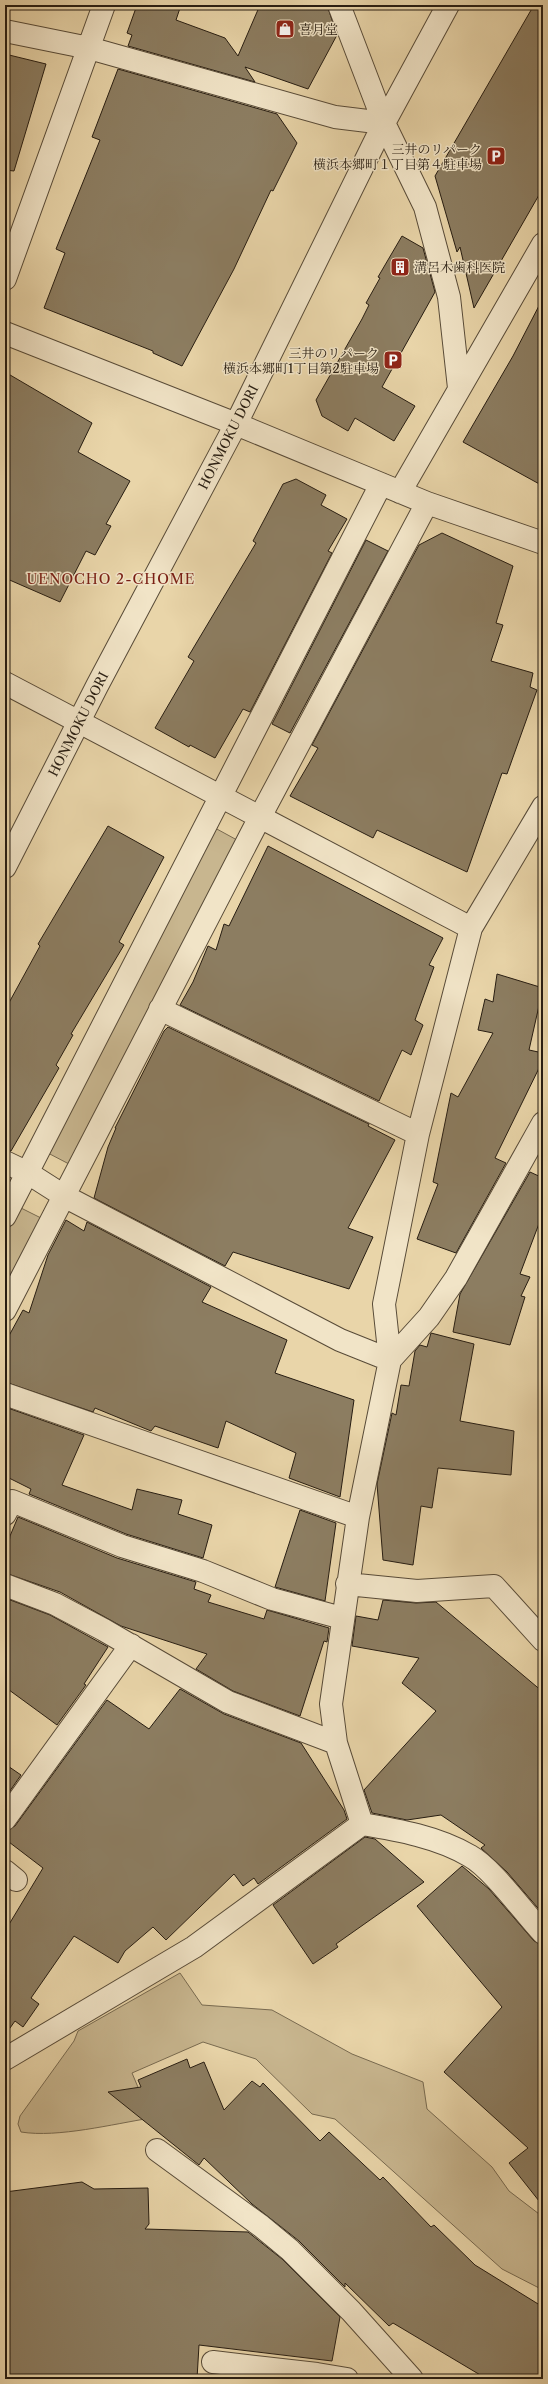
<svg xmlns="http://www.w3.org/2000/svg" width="548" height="2384" viewBox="0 0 548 2384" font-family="'Libre Caslon Text','Noto Serif JP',serif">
	<rect width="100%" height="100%" fill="#e9d5a9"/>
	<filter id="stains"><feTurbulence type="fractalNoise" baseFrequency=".005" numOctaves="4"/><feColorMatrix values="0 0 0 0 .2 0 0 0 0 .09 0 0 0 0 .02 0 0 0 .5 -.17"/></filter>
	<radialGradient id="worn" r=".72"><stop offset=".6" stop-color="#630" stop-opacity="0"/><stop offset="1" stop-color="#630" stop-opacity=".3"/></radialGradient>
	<path fill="#c8b68f" stroke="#786a50" d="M215 828 237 840 69 1164 46 1152Z
		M19 1207 41 1218 5 1285V1235Z
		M180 1973 202 2005 272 2010 352 2054 423 2082 427 2109 492 2167 509 2191 543 2217V2290L502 2269 335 2119 312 2114 256 2059 203 2042 132 2073 151 2118C113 2124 58 2138 21 2132L18 2124 20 2116 74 2041 78 2031Z"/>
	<path fill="#8c7d61" stroke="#271d12" d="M137 5H181L176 20 225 38 238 56 260 5H327L337 35 308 89 245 67 255 82 128 46 132 35 127 33Z
		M534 5H543V188L474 308 460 247 457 252 435 176Z
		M5 54 46 64 14 171 5 170Z
		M118 69 277 114 297 143 273 191 271 190 234 269 182 366 153 353V351L44 308 65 253 56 249 100 140 92 137Z
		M402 236 423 248 435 292 382 387 415 406 394 441 355 418 348 431 322 416 316 400 362 319 369 305 366 303 380 278 378 277Z
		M543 298V486L463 442 513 356Z
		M5 372 92 423 78 452 130 481 106 524 111 526 95 555 86 551 60 602 5 578Z
		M296 479 326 495 321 505 347 519 328 551 332 553 250 712 243 709 215 758 190 745 189 747 155 728 194 661 188 657 256 543 253 541 283 484Z
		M442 533 513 566 496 623 503 625 491 661 533 673 530 687 537 690 507 774 502 773 467 872 377 830 373 838 290 796 318 748 312 745 419 545Z
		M366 540 388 551 290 733 272 724Z
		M108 826 164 857 119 942 124 945 71 1034 73 1035 56 1065 59 1068 11 1151 5 1150V1010L40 946 38 944Z
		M268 846 443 938 429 965 434 967 415 1020 423 1025 411 1055 402 1050 379 1101 180 1005 193 982 208 946 216 950 224 924 229 926Z
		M497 974 543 988 529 1050 543 1053V1060L495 1158 506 1163 456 1253 417 1239 438 1184 433 1182 451 1093 458 1097 493 1033 478 1030 485 999 493 1002Z
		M168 1027 369 1124 368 1126 395 1140 348 1228 373 1237 349 1289 233 1252 225 1266 94 1198 108 1147 116 1128H115L164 1031Z
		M530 1172 543 1178V1213L520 1274 530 1277 521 1296 525 1297 510 1345 453 1332 460 1294Z
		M66 1220 84 1231 87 1222 211 1287 202 1302 287 1340 275 1373 354 1400 340 1497 289 1478 296 1453 226 1421 218 1448 155 1426 151 1431 95 1408 93 1412 5 1382V1343L23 1310 29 1313 48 1255Z
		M431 1333 474 1344 460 1421 514 1431 511 1475 438 1468 432 1508 421 1506 413 1565 383 1560 377 1484 392 1413 396 1415 401 1385 409 1386 415 1351 420 1345 427 1347Z
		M5 1407 84 1435 62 1485 132 1510 137 1489 182 1500 178 1514 212 1525 203 1558 126 1534 29 1494 31 1489 5 1476Z
		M300 1510 336 1523 325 1601 275 1587Z
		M18 1517 117 1558 196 1582 194 1589 211 1595 208 1602 264 1619 267 1610 329 1628 327 1642 324 1641 300 1716 233 1691 196 1669 207 1654 121 1626 60 1592 5 1573V1548L8 1550 10 1536Z
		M5 1598 50 1615 108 1647 84 1684 86 1685 57 1725 5 1687Z
		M383 1600 416 1603 436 1602 543 1692V1914L507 1872 481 1848 485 1845 441 1815 407 1820 372 1813 364 1790 436 1711 402 1683 419 1658 352 1646 356 1616 378 1620Z
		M180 1689 224 1714 301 1743 344 1810 347 1819 258 1884 254 1878 243 1886 234 1874 166 1940 153 1927 125 1951 118 1963 74 1936 31 1998 39 2004 23 2027 15 2021 5 2035V1931L43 1868 5 1839V1831L15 1826 107 1700 149 1729Z
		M5 1764 21 1775 5 1798Z
		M365 1837 375 1839 424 1882 336 1944 338 1947 313 1964 273 1905Z
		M462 1866 489 1889 534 1941 543 1945V2206L509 2163 528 2148 444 2072 502 2007 417 1906Z
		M187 2059 190 2068 204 2062 224 2110 252 2081 260 2087 263 2083 320 2141 329 2132 380 2180 383 2177 431 2227 434 2225 475 2265 543 2307V2379H487L393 2323 389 2326 345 2283V2287L299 2241 252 2204 204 2158 199 2165 108 2092 141 2087 138 2080Z
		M82 2182 94 2189 148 2188 149 2224 145 2229 248 2232 282 2259 340 2317 332 2361 199 2345 197 2379 38 2376 37 2379H5V2192Z"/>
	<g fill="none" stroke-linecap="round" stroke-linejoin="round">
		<defs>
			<path id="minor" d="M339 5 384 123 425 207 449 297 459 388
				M5 31 89 48 335 117 384 123
				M5 279 104 5
				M5 333 236 424 427 503 543 543
				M400 492 543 244
				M5 683 471 928
				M5 867 97 686 236 424 384 123 448 5
				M160 1009 418 1134
				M5 1162 28 1173 64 1196 340 1340 390 1360
				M5 1216 381 484
				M5 1310 260 817 427 503
				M390 1360 429 1317 456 1278 543 1123
				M5 1394 358 1517
				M5 1514 12 1501 122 1546 203 1571 272 1599 342 1618
				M347 1584 417 1591 494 1586 543 1640
				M5 1585 55 1604 104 1630 228 1702 336 1743
				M5 1819 131 1645
				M362 1824C398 1830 438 1837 470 1856 492 1868 524 1913 543 1933
				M5 1871 16 1880
				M5 2059 194 1947 362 1824 336 1743 331 1704 358 1517 390 1360 384 1304 418 1134 471 928 543 807
				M157 2150 261 2226 290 2250 351 2311 412 2379
				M213 2362 317 2374 347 2379"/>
		</defs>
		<use href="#minor" stroke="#584b38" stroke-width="24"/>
		<use href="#minor" stroke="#f1e4c7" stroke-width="22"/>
	</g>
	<defs>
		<symbol id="shop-square" viewBox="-11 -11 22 22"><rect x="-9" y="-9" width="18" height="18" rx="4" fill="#8f2418" stroke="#f1e4c7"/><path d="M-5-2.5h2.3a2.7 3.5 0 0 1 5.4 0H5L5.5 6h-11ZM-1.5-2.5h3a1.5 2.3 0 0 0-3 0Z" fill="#fff"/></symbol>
		<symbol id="parking-square" viewBox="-11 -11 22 22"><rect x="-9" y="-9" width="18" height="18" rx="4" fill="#8f2418" stroke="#f1e4c7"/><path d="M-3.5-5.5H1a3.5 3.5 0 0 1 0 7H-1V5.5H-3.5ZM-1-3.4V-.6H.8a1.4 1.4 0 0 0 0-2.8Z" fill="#fff"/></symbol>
		<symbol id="building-square" viewBox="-11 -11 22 22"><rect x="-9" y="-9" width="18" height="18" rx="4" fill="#8f2418" stroke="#f1e4c7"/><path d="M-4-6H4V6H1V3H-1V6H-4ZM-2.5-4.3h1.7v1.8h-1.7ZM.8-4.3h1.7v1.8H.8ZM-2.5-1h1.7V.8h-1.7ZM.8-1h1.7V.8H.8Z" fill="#fff"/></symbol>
	</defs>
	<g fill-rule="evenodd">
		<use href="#shop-square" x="274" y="18" width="22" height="22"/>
		<use href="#parking-square" x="485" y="145" width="22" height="22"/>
		<use href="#building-square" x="389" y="256" width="22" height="22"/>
		<use href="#parking-square" x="382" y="349" width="22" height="22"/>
	</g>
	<g text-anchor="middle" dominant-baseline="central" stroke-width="3" stroke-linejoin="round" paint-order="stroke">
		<g font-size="13" fill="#271d12" stroke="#f1e4c7" text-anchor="start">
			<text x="299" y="29">喜月堂</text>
			<text x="482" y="149" text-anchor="end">三井のリパーク<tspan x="482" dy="15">横浜本郷町１丁目第４駐車場</tspan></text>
			<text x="414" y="267">溝呂木歯科医院</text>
			<text x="379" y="353" text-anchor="end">三井のリパーク<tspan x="379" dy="15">横浜本郷町1丁目第2駐車場</tspan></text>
		</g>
		<g font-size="13" fill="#271d12" stroke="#f1e4c7">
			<text transform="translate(228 437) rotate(-63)">HONMOKU DORI</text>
			<text transform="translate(78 724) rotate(-63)">HONMOKU DORI</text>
		</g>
		<g font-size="14" letter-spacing="1" fill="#7a1f14" stroke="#f1e4c7">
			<text x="111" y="579">UENOCHO 2-CHOME</text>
		</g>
	</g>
	<rect width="548" height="2384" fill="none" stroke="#e9d5a9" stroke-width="20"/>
	<rect x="6" y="6" width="536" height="2372" fill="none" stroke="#271d12" stroke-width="2"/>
	<rect x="10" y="10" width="528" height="2364" fill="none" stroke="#271d12"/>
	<rect width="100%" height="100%" filter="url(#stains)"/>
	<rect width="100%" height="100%" fill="url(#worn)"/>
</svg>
